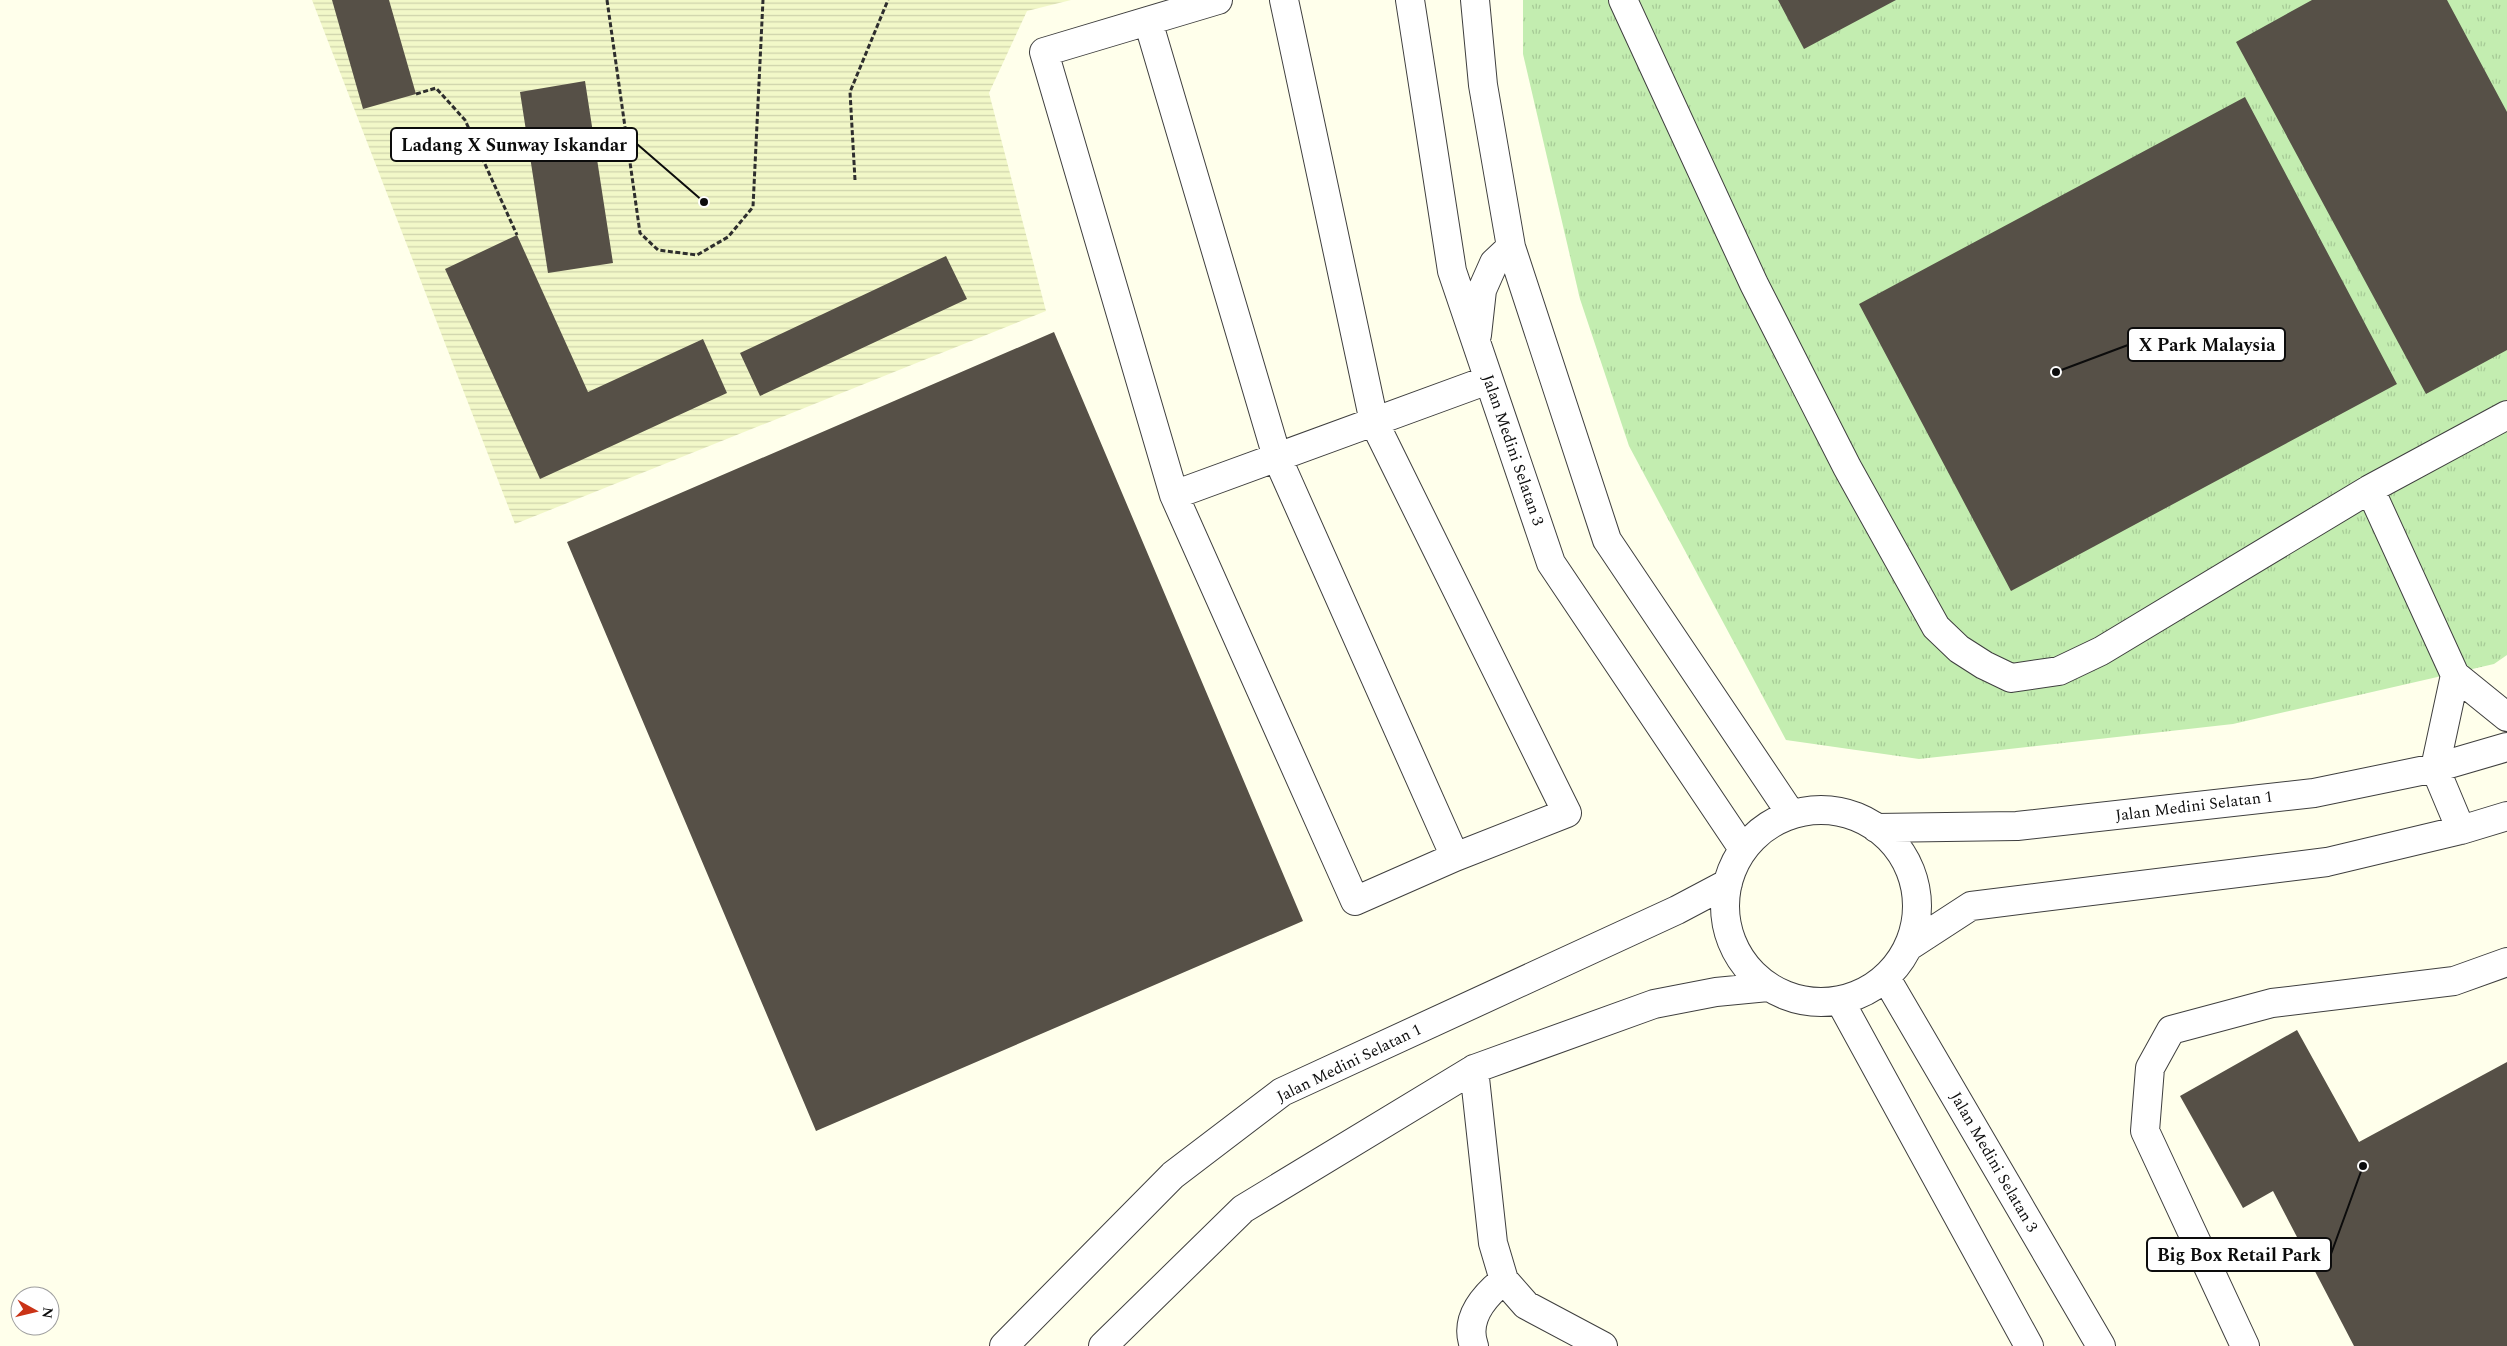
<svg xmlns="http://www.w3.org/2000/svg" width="2507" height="1346" viewBox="0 0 2507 1346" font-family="Spectral,serif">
	<defs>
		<pattern id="farmland-rules" width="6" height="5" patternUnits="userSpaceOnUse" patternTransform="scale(1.25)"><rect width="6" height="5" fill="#f2f8c8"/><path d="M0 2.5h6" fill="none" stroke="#ced3ab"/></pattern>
		<pattern id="park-tufts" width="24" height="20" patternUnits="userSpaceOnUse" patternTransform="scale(1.25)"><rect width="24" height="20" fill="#c3edb0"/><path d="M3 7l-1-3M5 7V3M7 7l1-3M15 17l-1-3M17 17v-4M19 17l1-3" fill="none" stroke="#a6ca96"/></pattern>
	</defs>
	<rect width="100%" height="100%" fill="#ffffeb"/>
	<path fill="url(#farmland-rules)" d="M312 0H1071L1027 11 989 93 1046 311 515 524Z"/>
	<path fill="url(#park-tufts)" d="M1523 0H2507V655L2494 664 2233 724 1919 759 1786 740 1629 446 1580 299 1523 54Z"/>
	<path fill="#565047" d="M332 0H389L416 94 363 109Z
		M1778 0H1896L1804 49Z
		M2312 0H2447L2507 112V350L2426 394 2236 42Z
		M585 81 613 263 548 273 520 92Z
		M2245 97 2397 384 2011 591 1859 304Z
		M517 235 588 392 703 339 727 393 540 479 445 269Z
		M946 256 967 299 760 396 740 353Z
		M1054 332 1303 921 816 1131 567 542Z
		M2297 1030 2359 1142 2507 1062V1346H2354L2273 1191 2243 1208 2180 1096Z"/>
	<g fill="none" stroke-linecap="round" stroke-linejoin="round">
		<defs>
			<path id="minor" d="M1218 0 1044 52 1174 495 1355 901 1455 857 1567 813 1374 422 1284 0
				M1410 0 1452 271 1551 563 1743 849
				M1475 0 1483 85 1511 247 1607 540 1791 814
				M1623 0 1754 284 1847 467 1936 627 1959 649 1984 665 2011 678 2059 671 2101 651 2370 489 2507 415
				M1148 21 1277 457 1455 857
				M1477 335 1482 290 1494 263 1511 247
				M2370 489 2455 675 2507 717
				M1174 495 1488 380
				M2455 675 2435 768 2461 830
				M1725 906a96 96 0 1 1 192 0a96 96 0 1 1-192 0Z
				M1876 828 2017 826 2314 793 2435 768 2507 747
				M1908 947 1971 906 2327 862 2461 830 2507 816
				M1886 978 2101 1346
				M1840 1001 2029 1346
				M1474 1069 1493 1243 1504 1280 1526 1305 1603 1346
				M1004 1346 1173 1175 1282 1092 1677 910 1728 883
				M1103 1346 1243 1209 1474 1069 1654 1004 1716 992 1768 987
				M1474 1346C1464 1319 1484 1296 1504 1280
				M2245 1346 2145 1131 2150 1068 2171 1030 2272 1003 2454 981 2507 962"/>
		</defs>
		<use href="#minor" stroke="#3f3f3f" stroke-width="30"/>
		<path stroke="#2e2e2e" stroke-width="3" stroke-dasharray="5 2.5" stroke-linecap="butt" d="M607 0 640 233 658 250 697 255 728 237 753 207 763 0
			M416 94 436 88 465 120 517 235
			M855 180 850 92 888 0"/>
		<use href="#minor" stroke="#fff" stroke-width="28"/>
	</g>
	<g text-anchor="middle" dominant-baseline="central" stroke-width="5" stroke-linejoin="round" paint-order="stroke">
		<g font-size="16" fill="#0c0c0c" stroke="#fff">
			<text transform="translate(1513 450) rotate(71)">Jalan Medini Selatan 3</text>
			<text transform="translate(2194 806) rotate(-7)">Jalan Medini Selatan 1</text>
			<text transform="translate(1349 1063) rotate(-26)">Jalan Medini Selatan 1</text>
			<text transform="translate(1994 1162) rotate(60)">Jalan Medini Selatan 3</text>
		</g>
	</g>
	<path fill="none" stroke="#0c0c0c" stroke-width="2" d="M704 202L637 144M2056 372L2128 345M2363 1166L2331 1254"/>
	<g fill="#0c0c0c" stroke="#fff" stroke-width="2">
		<circle cx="704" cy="202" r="5"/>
		<circle cx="2056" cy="372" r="5"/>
		<circle cx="2363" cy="1166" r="5"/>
	</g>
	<g fill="#fff" stroke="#0c0c0c" stroke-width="2">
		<rect x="391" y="128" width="246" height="33" rx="5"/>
		<rect x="2128" y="328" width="157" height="33" rx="5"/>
		<rect x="2147" y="1238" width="184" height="33" rx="5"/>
	</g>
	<g font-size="18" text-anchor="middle" font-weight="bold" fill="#0c0c0c">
		<text x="514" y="151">Ladang X Sunway Iskandar</text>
		<text x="2207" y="351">X Park Malaysia</text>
		<text x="2239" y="1261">Big Box Retail Park</text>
	</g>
	<g transform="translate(35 1311) rotate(98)"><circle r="24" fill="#ffffff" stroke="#9e9e9e"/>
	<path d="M0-4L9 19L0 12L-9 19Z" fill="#ca3316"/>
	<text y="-8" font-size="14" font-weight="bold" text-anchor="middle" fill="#0c0c0c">N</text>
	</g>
</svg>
